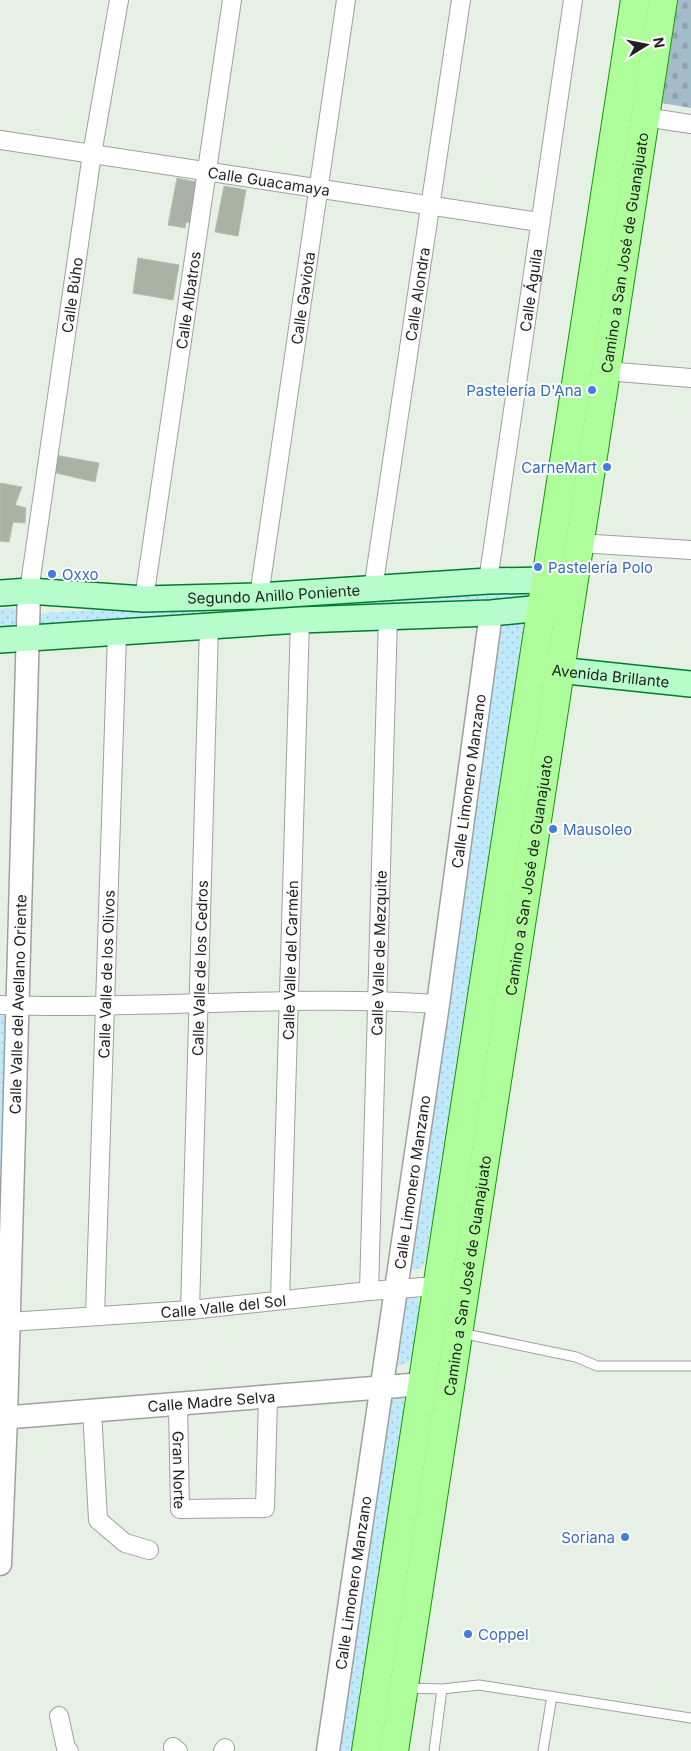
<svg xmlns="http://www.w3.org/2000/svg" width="691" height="1751" viewBox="0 0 691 1751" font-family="Inter,sans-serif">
	<defs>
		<pattern id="cemetery-stones" width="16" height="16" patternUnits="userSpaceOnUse" patternTransform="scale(1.25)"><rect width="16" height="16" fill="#a5bcca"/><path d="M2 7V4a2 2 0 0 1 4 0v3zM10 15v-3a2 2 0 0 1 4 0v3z" fill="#8ea1ad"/></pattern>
		<pattern id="park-dots" width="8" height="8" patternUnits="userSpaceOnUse" patternTransform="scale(1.25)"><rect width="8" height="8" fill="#c0e9fc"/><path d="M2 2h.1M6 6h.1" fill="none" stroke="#a5c7d8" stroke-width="1.8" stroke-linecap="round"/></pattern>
	</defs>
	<rect width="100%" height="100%" fill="#e6f0e5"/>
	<path fill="url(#cemetery-stones)" d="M678 0H691V108L662 103Z"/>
	<path fill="url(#park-dots)" d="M503 584 534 588 531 604 36 630 38 615 47 613Z
		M12 608 19 611V625L0 629V609Z
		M507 620H519L527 630 525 644 426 1260 421 1268 412 1270 408 1267 502 626Z
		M0 1008H10L0 1413Z
		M416 1296 420 1303 414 1357C408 1363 404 1366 395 1365L404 1297Z
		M389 1392 403 1395 405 1410 355 1751H336Z"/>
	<path fill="#a9b2a4" stroke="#afc3a6" d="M177 178 196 182 194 196 199 197 194 223 186 222 185 228 168 225Z
		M224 186 246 190 238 236 215 232Z
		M138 258 179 265 173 300 133 293Z
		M55 455 99 463 95 482 52 472Z
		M0 483 22 487 15 505 26 508 25 523 13 522 9 542 0 541Z"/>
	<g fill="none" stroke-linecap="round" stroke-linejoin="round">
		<defs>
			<path id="service" d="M461 1333 576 1357 597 1366H691
				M406 1688 442 1689 479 1685 691 1718
				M434 1751 442 1689
				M543 1751 552 1696"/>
			<g id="minor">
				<path d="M645 117 691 124"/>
				<path id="s1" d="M0 140 539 222"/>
				<path d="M606 371 691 378"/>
				<path d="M579 543 691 550"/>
				<path id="s2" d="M488 581 573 0"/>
				<path id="s3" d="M373 589 461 0"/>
				<path id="s4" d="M29 591 92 154 119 0"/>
				<path id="s5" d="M259 596 346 0"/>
				<path id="s6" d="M144 599 232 0"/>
				<path d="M0 1005C146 1010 293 994 438 1004"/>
				<path id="s7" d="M369 1291 388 617"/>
				<path id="s8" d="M280 1300 300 620"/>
				<path id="s9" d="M190 1310 209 626"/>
				<path id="s10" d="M95 1315 117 634"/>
				<path id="s11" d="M9 1322 190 1310 369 1291 437 1286"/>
				<path id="s12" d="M178 1405 180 1509 265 1508 268 1398"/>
				<path d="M92 1410 98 1520 125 1543 149 1550"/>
				<path d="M59 1716 66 1748 69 1751"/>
				<path d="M173 1747 178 1751"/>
				<path d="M223 1751 225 1748"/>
			</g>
			<g id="tertiary">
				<path id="s13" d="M0 1418 423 1384"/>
				<path id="s14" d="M0 1564 6 1417 29 591"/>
				<path id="s15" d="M328 1751 438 1004 491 613"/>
			</g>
			<g id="secondary">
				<path id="s16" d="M0 593 29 591 144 599 259 596 488 581 546 580 566 584"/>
				<path d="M0 640 300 620 491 613 542 608 561 609"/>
				<path id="s17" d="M539 668 691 684"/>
			</g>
			<g id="primary">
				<path d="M366 1751 635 0"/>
				<path id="s18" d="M394 1751 663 0"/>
			</g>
		</defs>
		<use href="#service" stroke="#a0a0a0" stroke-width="11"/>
		<use href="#minor" stroke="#a0a0a0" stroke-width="20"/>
		<use href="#tertiary" stroke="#a0a0a0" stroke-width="25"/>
		<use href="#secondary" stroke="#007c2b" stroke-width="28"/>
		<use href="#primary" stroke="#0f9a00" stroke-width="30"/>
		<use href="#service" stroke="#fff" stroke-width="9"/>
		<use href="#minor" stroke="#fff" stroke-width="18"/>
		<use href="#tertiary" stroke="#fff" stroke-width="22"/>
		<use href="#secondary" stroke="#b7fccb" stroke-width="25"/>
		<use href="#primary" stroke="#aeff9b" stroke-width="28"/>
	</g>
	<g fill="#3f7fe0" stroke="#fff" stroke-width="2">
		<circle cx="592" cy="390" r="5"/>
		<circle cx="607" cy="467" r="5"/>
		<circle cx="538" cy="567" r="5"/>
		<circle cx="52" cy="574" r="5"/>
		<circle cx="553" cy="829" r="5"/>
		<circle cx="625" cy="1537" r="5"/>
		<circle cx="468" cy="1634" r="5"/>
	</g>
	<g text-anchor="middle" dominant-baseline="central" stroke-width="4" stroke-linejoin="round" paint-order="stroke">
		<g font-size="15" fill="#1f1f1f" stroke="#fff">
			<text stroke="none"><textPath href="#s1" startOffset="272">Calle Guacamaya</textPath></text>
			<text stroke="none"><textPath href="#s18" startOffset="1516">Camino a San José de Guanajuato</textPath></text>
			<text stroke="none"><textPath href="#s2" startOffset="294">Calle Águila</textPath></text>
			<text stroke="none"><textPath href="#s3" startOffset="298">Calle Alondra</textPath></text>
			<text stroke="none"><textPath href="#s4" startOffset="299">Calle Búho</textPath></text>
			<text stroke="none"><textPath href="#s5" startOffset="301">Calle Gaviota</textPath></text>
			<text stroke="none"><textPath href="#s6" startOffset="302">Calle Albatros</textPath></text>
			<text stroke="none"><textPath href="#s16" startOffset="274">Segundo Anillo Poniente</textPath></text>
			<text stroke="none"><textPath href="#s17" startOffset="72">Avenida Brillante</textPath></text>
			<text stroke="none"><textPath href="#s15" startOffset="980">Calle Limonero Manzano</textPath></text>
			<text stroke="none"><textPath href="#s18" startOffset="886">Camino a San José de Guanajuato</textPath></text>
			<text stroke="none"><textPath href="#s7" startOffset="338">Calle Valle de Mezquite</textPath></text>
			<text stroke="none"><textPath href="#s8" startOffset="340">Calle Valle del Carmén</textPath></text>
			<text stroke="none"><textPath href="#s9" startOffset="342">Calle Valle de los Cedros</textPath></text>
			<text stroke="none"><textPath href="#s10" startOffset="341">Calle Valle de los Olivos</textPath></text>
			<text stroke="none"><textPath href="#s14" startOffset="560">Calle Valle del Avellano Oriente</textPath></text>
			<text stroke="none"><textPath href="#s15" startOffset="575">Calle Limonero Manzano</textPath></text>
			<text stroke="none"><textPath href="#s18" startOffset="481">Camino a San José de Guanajuato</textPath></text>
			<text stroke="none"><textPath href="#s11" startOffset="215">Calle Valle del Sol</textPath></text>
			<text stroke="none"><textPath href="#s13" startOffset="212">Calle Madre Selva</textPath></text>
			<text stroke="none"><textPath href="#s12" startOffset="65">Gran Norte</textPath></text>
			<text stroke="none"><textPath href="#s15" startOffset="170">Calle Limonero Manzano</textPath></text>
		</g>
		<g font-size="15" fill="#366cbe" stroke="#fff" text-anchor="start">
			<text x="582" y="390" text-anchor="end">Pastelería D'Ana</text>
			<text x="597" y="467" text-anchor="end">CarneMart</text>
			<text x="548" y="567">Pastelería Polo</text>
			<text x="62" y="574">Oxxo</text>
			<text x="563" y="829">Mausoleo</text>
			<text x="615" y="1537" text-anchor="end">Soriana</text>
			<text x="478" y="1634">Coppel</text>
		</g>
	</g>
	<g transform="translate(646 45) rotate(80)" stroke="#ffffff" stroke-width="4" paint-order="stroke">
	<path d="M0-4L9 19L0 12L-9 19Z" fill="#1f1f1f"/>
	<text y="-8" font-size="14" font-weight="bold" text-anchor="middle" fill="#1f1f1f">N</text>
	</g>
</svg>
